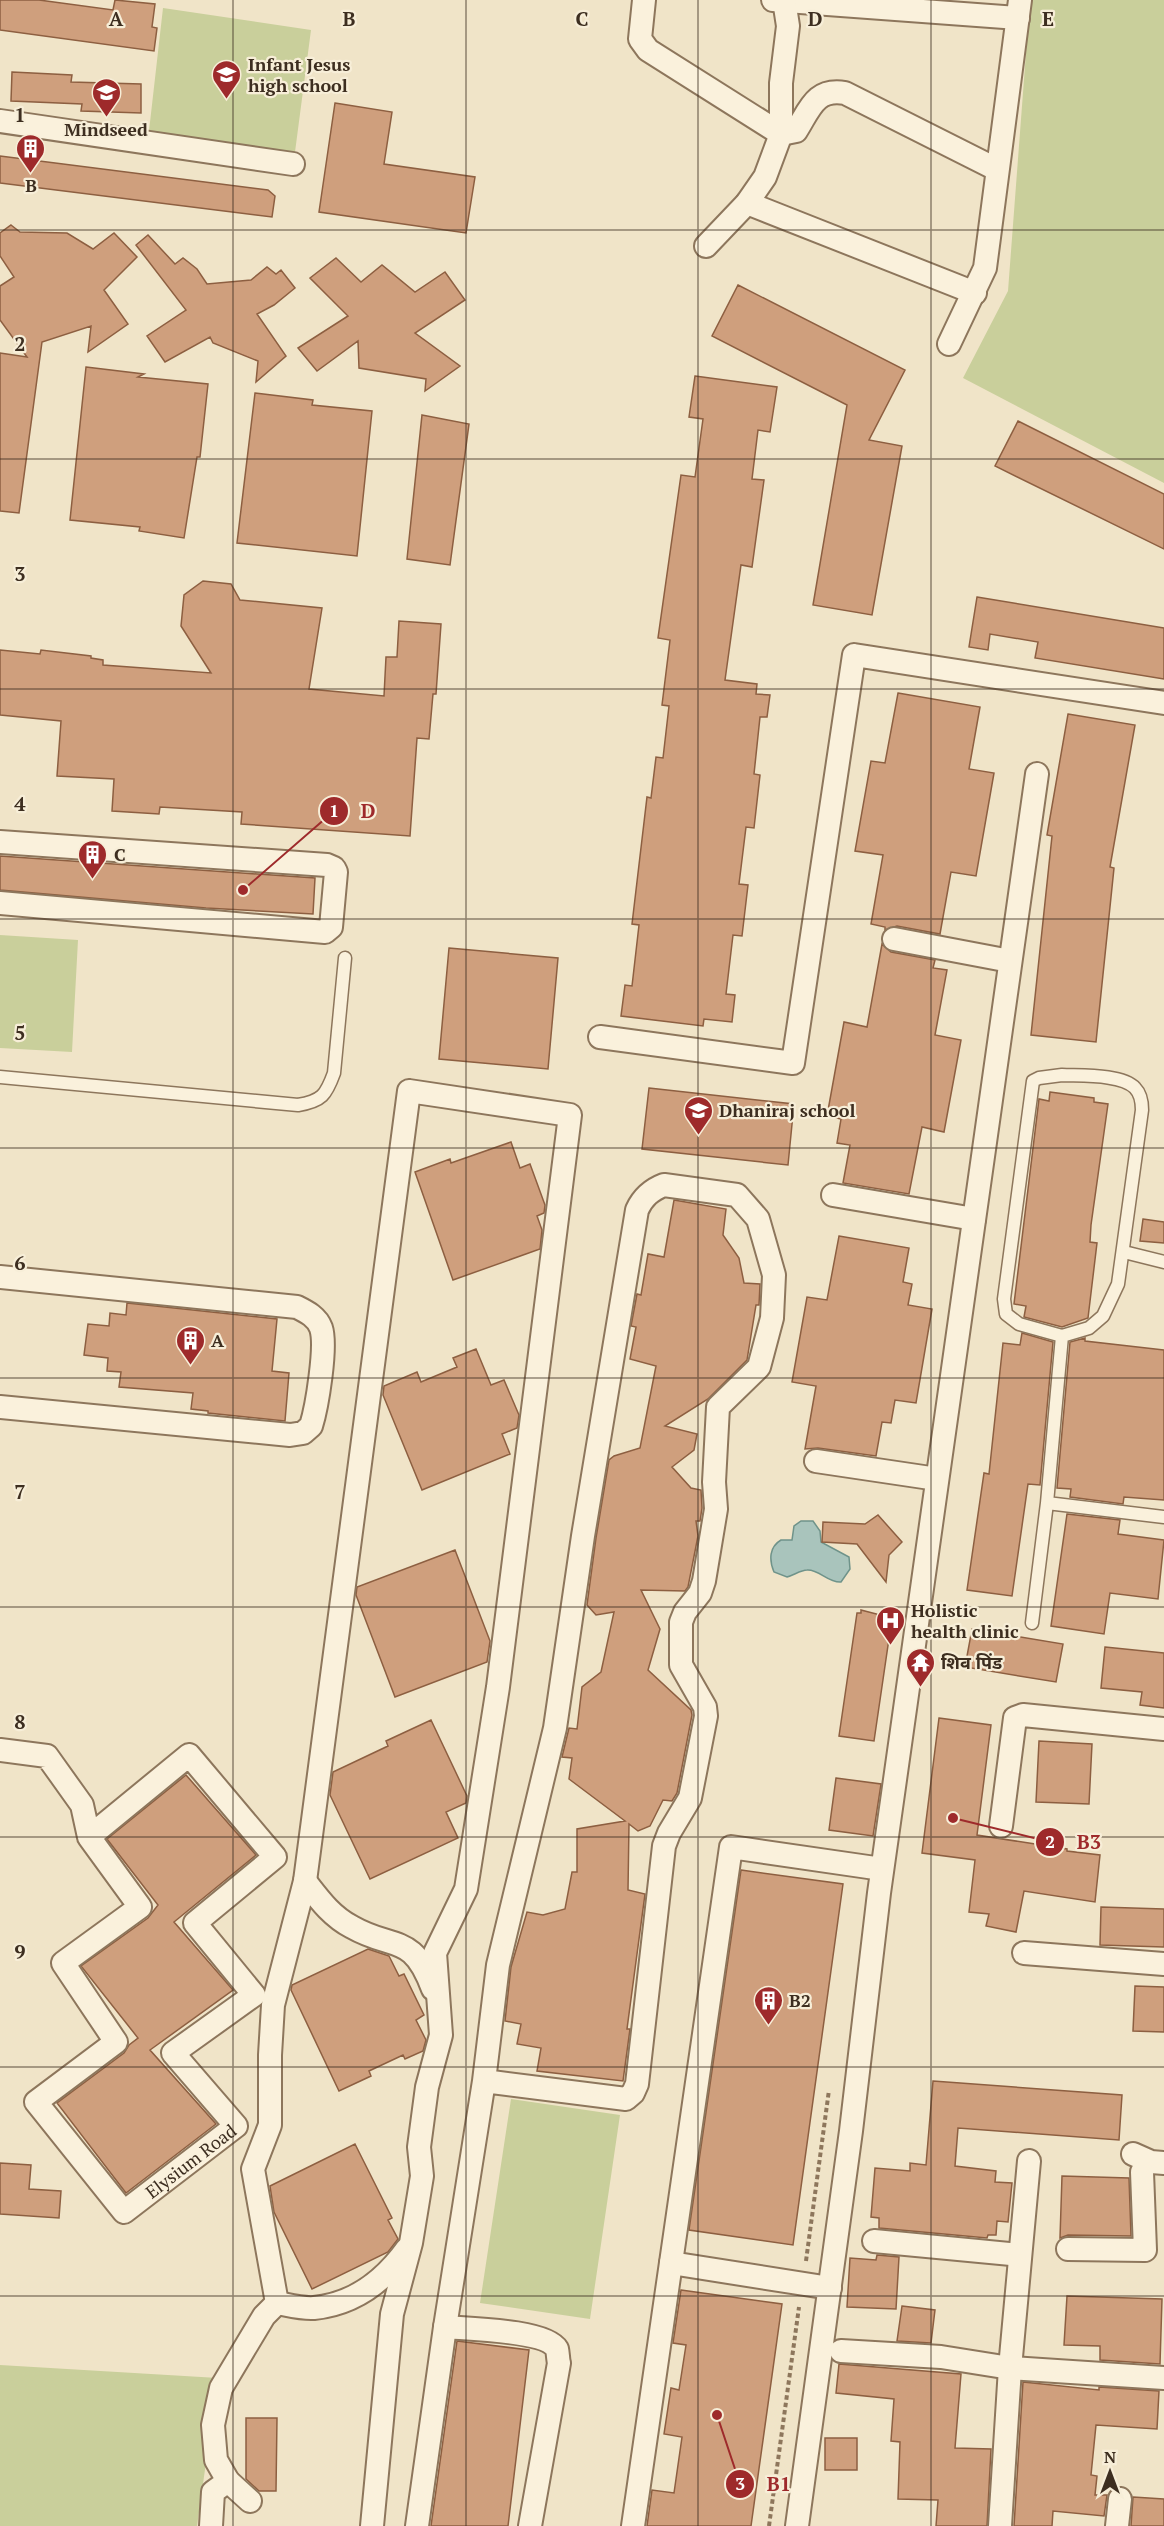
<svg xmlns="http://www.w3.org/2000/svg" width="1164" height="2526" viewBox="0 0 1164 2526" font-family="'PT Serif','Noto Sans Devanagari',serif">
	<rect width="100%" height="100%" fill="#f0e4c8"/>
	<path fill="#c9cf9b" d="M1030 0H1164V483L963 378 1008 291Z
		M163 8 311 30 295 152 149 131Z
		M0 935 78 940 72 1052 0 1048Z
		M511 2099 620 2115 590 2319 480 2303Z
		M0 2365 218 2378 197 2526H0Z"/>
	<path fill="#a9c4bc" stroke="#6f938a" stroke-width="1.5" d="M801 1521H813L820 1531 821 1542 849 1557 850 1569 841 1582C828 1583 819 1569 807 1570 801 1570 794 1575 787 1577L774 1572C769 1560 769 1547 781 1540H792L794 1526Z"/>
	<path fill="#cf9f7d" stroke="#8d5f41" stroke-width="1.5" d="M0 0H39L113 10 115 0 155 4 152 27 157 28 154 51 0 30Z
		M12 72 72 75 71 82 141 84V113L81 111 82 104 11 101Z
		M335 103 392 112 384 164 475 177 466 233 319 212Z
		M0 156 268 190 275 196 272 217 0 183Z
		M11 225 20 232 67 233 93 249 114 233 137 257 104 290 128 324 88 352 91 326 42 342 19 513 0 511V353L27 357 0 320V286L14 277 0 256V233Z
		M148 235 175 264 183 258 197 269 207 284 251 280 267 267 276 274 281 270 295 288 274 305 257 314 286 356 256 382 258 361 213 343 210 337 165 362 147 336 186 310 136 245Z
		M336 258 361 282 382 265 415 292 445 272 465 300 415 333 460 366 425 391 426 379 359 368 358 341 317 371 298 348 348 316 310 278Z
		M738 285 905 370 869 440 902 446 872 615 813 605 847 405 712 336Z
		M86 367 144 374 138 377 208 384 200 457H197L184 538 139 531 140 527 70 520Z
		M695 376 777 387 770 432 758 430 752 479 764 480 752 567 741 565 725 680 757 684 756 694 770 695 767 717H760L754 774 760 775 754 828 746 827 739 884 748 885 742 936 733 935 726 994 735 995 732 1022 704 1019 703 1026 621 1016 625 985 632 986 639 925 632 924 647 797 651 798 656 757 663 758 669 706 662 705 670 640 658 638 681 475 695 477 703 419 689 417Z
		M255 393 313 400 312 405 372 411 357 556 237 543Z
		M422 415 469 424 450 565 407 559Z
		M1018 421 1164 494V549L995 466Z
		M203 581 231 584 240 600 322 608 309 689 384 696 386 657H397L399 621 441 624 436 694H433L429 739 417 738 410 836 241 824 242 812 160 807 159 814 112 811 114 779 57 776 61 721 0 715V650L40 654 41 650 91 656V658L103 660V665L211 673 181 626 184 595Z
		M977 597 1164 628V679L1035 658 1038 642 990 634 988 650 969 647Z
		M898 693 980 707 969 769 994 773 976 876 951 872 940 934 897 926 885 930V927L871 924 883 855 855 851 871 761 885 763Z
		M1068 714 1135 725 1110 867 1114 868 1096 1042 1031 1035 1052 836 1047 835Z
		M0 856 315 878 313 914 206 908 0 890Z
		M882 944 891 952 935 960 933 968 947 970 935 1035 961 1040 944 1132 922 1127 909 1194 843 1183 850 1145 837 1143 841 1119 827 1116 844 1022 867 1027Z
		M449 948 558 958 548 1069 439 1059Z
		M649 1088 794 1104 788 1165 642 1149Z
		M1050 1092 1094 1098V1102L1108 1104 1091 1225 1090 1242 1097 1243 1088 1318 1062 1327 1024 1317 1026 1306 1014 1304 1039 1099 1049 1101Z
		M511 1142 520 1168 530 1164 545 1205 544 1213 537 1216 542 1230 540 1249 453 1280 415 1172 450 1159 451 1163Z
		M674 1200 726 1209 723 1235 739 1258 744 1283 760 1284 759 1305H756L747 1360 708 1399 665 1426 697 1434 694 1450 672 1467 691 1488 701 1490 702 1508 700 1521H696L698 1536 688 1587 685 1591 641 1590 660 1629 648 1670 691 1710 692 1715 677 1793 672 1801 663 1800 650 1826 638 1831 629 1824 628 1890 645 1894 627 2029H630L623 2081 537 2071 541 2048 517 2044 521 2024 505 2021 511 1967 527 1912 543 1915 565 1909 572 1872H577V1829L625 1821 569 1779 572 1758 562 1757 569 1728 577 1729 582 1687 601 1672 614 1612 596 1615 587 1605 596 1538 609 1460 614 1456 640 1448 656 1366 630 1359 636 1327 631 1326 637 1294 641 1295 648 1254 664 1257Z
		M1143 1219 1164 1222V1243L1140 1241Z
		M839 1236 909 1248 903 1282 912 1284 908 1305 932 1309 916 1403 895 1400 891 1423 882 1422 876 1456 818 1448 805 1449 816 1386 792 1382 807 1297 827 1300Z
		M127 1303 277 1319 272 1371 289 1373 285 1421 208 1413V1411L191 1409 193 1393 119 1387 121 1372 107 1371 108 1358 84 1355 88 1324 109 1326 110 1313 126 1315Z
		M1022 1333 1053 1342 1040 1485 1028 1484 1012 1596 967 1590 984 1473 989 1474 1003 1343 1020 1345Z
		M1085 1338V1341L1164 1350V1500L1124 1497 1123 1504 1070 1497 1071 1489 1057 1488 1070 1342Z
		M476 1349 491 1385 504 1380 519 1415 517 1428 502 1434 510 1454 422 1490 383 1395 384 1386 417 1372 421 1382 457 1367 453 1358Z
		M1067 1514 1120 1520 1118 1534 1164 1540 1158 1599 1110 1593 1104 1634 1051 1626Z
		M878 1515 902 1542 889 1555 886 1582 857 1544 822 1542 823 1522 865 1524Z
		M455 1550 490 1641 487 1662 395 1697 356 1595 357 1587Z
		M861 1610 892 1618 874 1741 839 1736 857 1613H861Z
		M972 1629 1063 1644 1056 1682 965 1667Z
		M1105 1647 1164 1653V1708L1140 1705 1142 1692 1101 1688Z
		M939 1718 991 1725 977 1835 1067 1849V1851L1100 1855 1095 1902 1024 1891 1016 1932 986 1926 989 1914 969 1912 975 1860 922 1853Z
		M431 1720 467 1796 466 1803 446 1812 458 1838 370 1879 330 1795 333 1772 388 1746 386 1741Z
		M1039 1741 1092 1744 1089 1804 1036 1802Z
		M186 1775 256 1855 174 1922 233 1990 150 2050 216 2124 126 2193 57 2103 124 2053 129 2045 138 2038 81 1966 148 1918 158 1905 107 1839Z
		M836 1778 881 1784 873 1836 829 1830Z
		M741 1870 843 1884 793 2245 689 2230Z
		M1101 1907 1164 1909V1947L1100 1945Z
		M368 1949 389 1956 399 1976 404 1974 424 2015 416 2020 426 2040 423 2051 405 2059 403 2055 369 2071 371 2076 339 2091 291 1990 292 1985Z
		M1135 1986 1164 1987V2032L1133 2031Z
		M933 2081 1122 2095 1119 2140 958 2128 955 2166 996 2171 995 2182 1012 2183 1008 2222 997 2221 996 2235H988L987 2238 879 2228V2218L871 2217 875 2168 910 2171V2163L926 2165Z
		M355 2144 392 2218 388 2220 398 2239 388 2252 312 2289 274 2212 270 2186Z
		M0 2163 31 2165 29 2189 61 2191 59 2218 0 2214Z
		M1062 2176 1129 2178 1131 2236 1068 2235 1060 2238Z
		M877 2255 899 2257 896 2309 847 2307 850 2258 876 2260Z
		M681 2290 782 2304 751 2526H647L652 2490 674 2493 682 2437 664 2434 671 2388 679 2390 686 2345 673 2343Z
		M1067 2296 1162 2299 1160 2364 1100 2360V2346L1064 2345Z
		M902 2306 935 2310 931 2343 897 2341Z
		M457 2341 529 2350 508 2526H431Z
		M839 2364 961 2374 955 2448 991 2449 987 2526H936L938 2500 898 2499 900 2442 891 2441 894 2399 836 2393Z
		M1023 2382 1099 2390V2387L1159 2391 1157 2429 1096 2425 1091 2475 1097 2476 1095 2495H1107L1104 2516 1053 2511 1052 2526H1014Z
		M246 2418H277L276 2491H259L246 2479Z
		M825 2438H857V2470H825Z
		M1133 2497 1164 2499V2526H1131Z"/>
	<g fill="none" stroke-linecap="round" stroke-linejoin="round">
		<defs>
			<path id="service" d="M1062 1075C1081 1076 1122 1074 1135 1088 1141 1094 1142 1102 1142 1110L1118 1284 1103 1316 1089 1328 1062 1336 1019 1324 1006 1314 1004 1299 1033 1081 1039 1078Z
				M0 1077 298 1105C322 1101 326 1095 334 1073L345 958
				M1124 1252 1164 1262
				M1047 1503 1164 1517
				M1032 1623 1047 1503 1062 1336"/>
			<g id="minor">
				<path d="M644 0 640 39 648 50 781 134 796 131C810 109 815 88 845 93L996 169"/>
				<path d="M773 0 1018 18"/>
				<path d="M0 121 293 164"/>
				<path d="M747 203 975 293"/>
				<path d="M706 246 747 203 765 177 781 134V83L788 26 784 0"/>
				<path d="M949 344 985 268 1020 0"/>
				<path d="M0 842 327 865 334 868 336 872 331 927 325 932 0 903"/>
				<path d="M894 939 1010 961"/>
				<path d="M600 1037 793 1063 854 655 1164 703"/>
				<path d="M833 1195 974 1219"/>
				<path d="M0 1277 297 1307C307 1312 317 1317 321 1328 327 1346 317 1407 311 1426L303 1433 290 1435 0 1407"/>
				<path d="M816 1461 937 1479"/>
				<path id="s1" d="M0 1750 47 1756 82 1805 89 1837 140 1907 63 1963 116 2042 36 2102 124 2212 236 2126 173 2053 254 1995 195 1923 275 1857 189 1755 89 1837"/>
				<path d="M1001 1826 1015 1718 1023 1715 1164 1729"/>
				<path d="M305 1881C319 1899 331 1916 352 1927 394 1951 412 1932 433 1989"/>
				<path d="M1024 1953 1164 1964"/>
				<path d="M1133 2154 1151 2162 1164 2163"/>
				<path d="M874 2241 1020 2255"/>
				<path d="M1068 2249 1145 2250 1142 2172"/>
				<path d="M671 2263 830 2288"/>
				<path d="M277 2303 253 2169 270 2125V2055L273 2005 305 1881 409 1091 570 1115 498 1687 466 1889 435 1953 441 2035 427 2087 419 2147 422 2176 411 2243 392 2314 372 2526"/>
				<path d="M277 2303C288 2305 303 2309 314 2308 355 2304 384 2281 407 2249"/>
				<path d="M445 2327C467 2329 546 2330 557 2349 558 2353 558 2360 559 2363L530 2526"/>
				<path d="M841 2351 941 2357 1010 2368 1164 2378"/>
				<path d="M228 2481 250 2501"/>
				<path d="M211 2526 213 2492 228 2481 216 2460 213 2425 221 2388 264 2316 277 2303"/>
				<path d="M417 2526 445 2327 484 2081 498 1965 555 1728 583 1536 637 1210C643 1197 651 1190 664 1185L737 1195 758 1219 774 1275 772 1318 759 1367 718 1407 714 1482 716 1509 704 1581 700 1593 685 1612 681 1622V1665L705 1707 706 1716 690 1798 669 1833 664 1846 637 2084 633 2093 626 2099 484 2081"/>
				<path d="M633 2526 731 1847 882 1869"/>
				<path d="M797 2526 851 2131 879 1893 1037 774"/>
				<path d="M1000 2526 1010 2368 1029 2161"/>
				<path d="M1117 2526 1120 2499"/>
			</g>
		</defs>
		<use href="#service" stroke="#8d765c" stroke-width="15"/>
		<use href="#minor" stroke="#8d765c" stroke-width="26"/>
		<path stroke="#8d765c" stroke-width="4" stroke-dasharray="4.5 3" stroke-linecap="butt" d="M806 2261 829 2090
			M769 2526 799 2307"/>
		<use href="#service" stroke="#faf1dc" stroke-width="12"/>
		<use href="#minor" stroke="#faf1dc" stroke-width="22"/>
	</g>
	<path fill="none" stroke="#3d2e20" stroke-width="1.5" stroke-opacity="0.55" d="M233 0V2526M466 0V2526M698 0V2526M931 0V2526M0 230H1164M0 459H1164M0 689H1164M0 919H1164M0 1148H1164M0 1378H1164M0 1607H1164M0 1837H1164M0 2067H1164M0 2296H1164"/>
	<defs>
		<symbol id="school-pin" viewBox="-11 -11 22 30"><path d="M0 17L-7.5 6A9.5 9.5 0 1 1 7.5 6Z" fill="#9e2a2b" stroke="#f7eed8"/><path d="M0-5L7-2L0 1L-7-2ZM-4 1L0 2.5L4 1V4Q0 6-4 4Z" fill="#fff"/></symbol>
		<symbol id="building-pin" viewBox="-11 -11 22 30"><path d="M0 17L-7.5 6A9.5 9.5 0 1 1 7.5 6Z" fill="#9e2a2b" stroke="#f7eed8"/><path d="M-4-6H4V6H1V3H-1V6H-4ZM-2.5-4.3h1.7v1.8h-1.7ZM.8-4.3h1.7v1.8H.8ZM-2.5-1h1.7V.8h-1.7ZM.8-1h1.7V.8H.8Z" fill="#fff"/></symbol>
		<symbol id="hospital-pin" viewBox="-11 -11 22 30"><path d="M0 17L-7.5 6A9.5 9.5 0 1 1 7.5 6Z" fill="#9e2a2b" stroke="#f7eed8"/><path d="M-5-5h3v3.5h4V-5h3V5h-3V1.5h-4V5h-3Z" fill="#fff"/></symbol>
		<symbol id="temple-pin" viewBox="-11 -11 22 30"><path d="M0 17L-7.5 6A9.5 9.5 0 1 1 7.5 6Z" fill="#9e2a2b" stroke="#f7eed8"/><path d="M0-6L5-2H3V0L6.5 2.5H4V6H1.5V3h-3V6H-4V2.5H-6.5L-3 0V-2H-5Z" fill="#fff"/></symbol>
	</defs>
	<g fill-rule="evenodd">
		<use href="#school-pin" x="210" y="58" width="33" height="45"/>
		<use href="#school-pin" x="90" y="76" width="33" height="45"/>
		<use href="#building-pin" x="14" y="132" width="33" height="45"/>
		<use href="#building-pin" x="76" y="838" width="33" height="45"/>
		<use href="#school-pin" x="682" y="1094" width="33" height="45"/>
		<use href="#building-pin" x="174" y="1324" width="33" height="45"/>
		<use href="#hospital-pin" x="874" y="1604" width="33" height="45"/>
		<use href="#temple-pin" x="904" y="1646" width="33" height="45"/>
		<use href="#building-pin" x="752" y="1984" width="33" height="45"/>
	</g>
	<g text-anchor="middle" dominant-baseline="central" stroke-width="4.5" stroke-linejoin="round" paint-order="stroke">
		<g font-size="18" font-weight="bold" fill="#3d2e20" stroke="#f7eed8" text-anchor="start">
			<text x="248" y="64">Infant Jesus<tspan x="248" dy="21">high school</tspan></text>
			<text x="106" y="129" text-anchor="middle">Mindseed</text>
			<text x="31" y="185" text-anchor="middle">B</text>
			<text x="114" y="854">C</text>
			<text x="719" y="1110">Dhaniraj school</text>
			<text x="211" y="1340">A</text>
			<text x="911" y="1610">Holistic<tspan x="911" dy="21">health clinic</tspan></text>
			<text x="941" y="1662">शिव पिंड</text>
			<text x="789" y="2000">B2</text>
		</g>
		<g font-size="18" fill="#3d2e20" stroke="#f7eed8">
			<text stroke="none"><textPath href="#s1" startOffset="742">Elysium Road</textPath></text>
		</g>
	</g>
	<g font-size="20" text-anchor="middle" font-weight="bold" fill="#3d2e20" stroke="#f7eed8" stroke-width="4.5" stroke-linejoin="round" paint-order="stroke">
		<text x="116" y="26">A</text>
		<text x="349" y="26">B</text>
		<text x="582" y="26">C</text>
		<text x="815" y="26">D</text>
		<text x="1048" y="26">E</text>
		<text x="20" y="122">1</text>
		<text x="20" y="351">2</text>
		<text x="20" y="581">3</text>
		<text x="20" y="811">4</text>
		<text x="20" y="1040">5</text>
		<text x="20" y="1270">6</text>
		<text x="20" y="1499">7</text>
		<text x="20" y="1729">8</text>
		<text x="20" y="1959">9</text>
	</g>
	<path fill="none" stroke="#9e2a2b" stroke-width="2" d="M243 890L334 811M953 1818L1050 1842M717 2415L740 2484"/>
	<g fill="#9e2a2b" stroke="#f7eed8" stroke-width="2">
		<circle cx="243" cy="890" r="6"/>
		<circle cx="953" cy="1818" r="6"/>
		<circle cx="717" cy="2415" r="6"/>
		<circle cx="334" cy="811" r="15"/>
		<circle cx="1050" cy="1842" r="15"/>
		<circle cx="740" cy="2484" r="15"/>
	</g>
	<g font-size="18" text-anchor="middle" font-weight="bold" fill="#fff">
		<text x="334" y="817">1</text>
		<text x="1050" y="1848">2</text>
		<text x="740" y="2490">3</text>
	</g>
	<g font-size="20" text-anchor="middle" font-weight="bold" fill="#9e2a2b" stroke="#f7eed8" stroke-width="4.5" stroke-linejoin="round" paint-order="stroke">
		<text x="368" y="818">D</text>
		<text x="1089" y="1849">B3</text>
		<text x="779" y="2491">B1</text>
	</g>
	<g transform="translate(1110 2472)" stroke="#f7eed8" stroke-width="4.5" paint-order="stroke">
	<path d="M0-4.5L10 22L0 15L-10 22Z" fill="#3d2e20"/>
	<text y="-9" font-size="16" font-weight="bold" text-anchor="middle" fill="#3d2e20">N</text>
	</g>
</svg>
